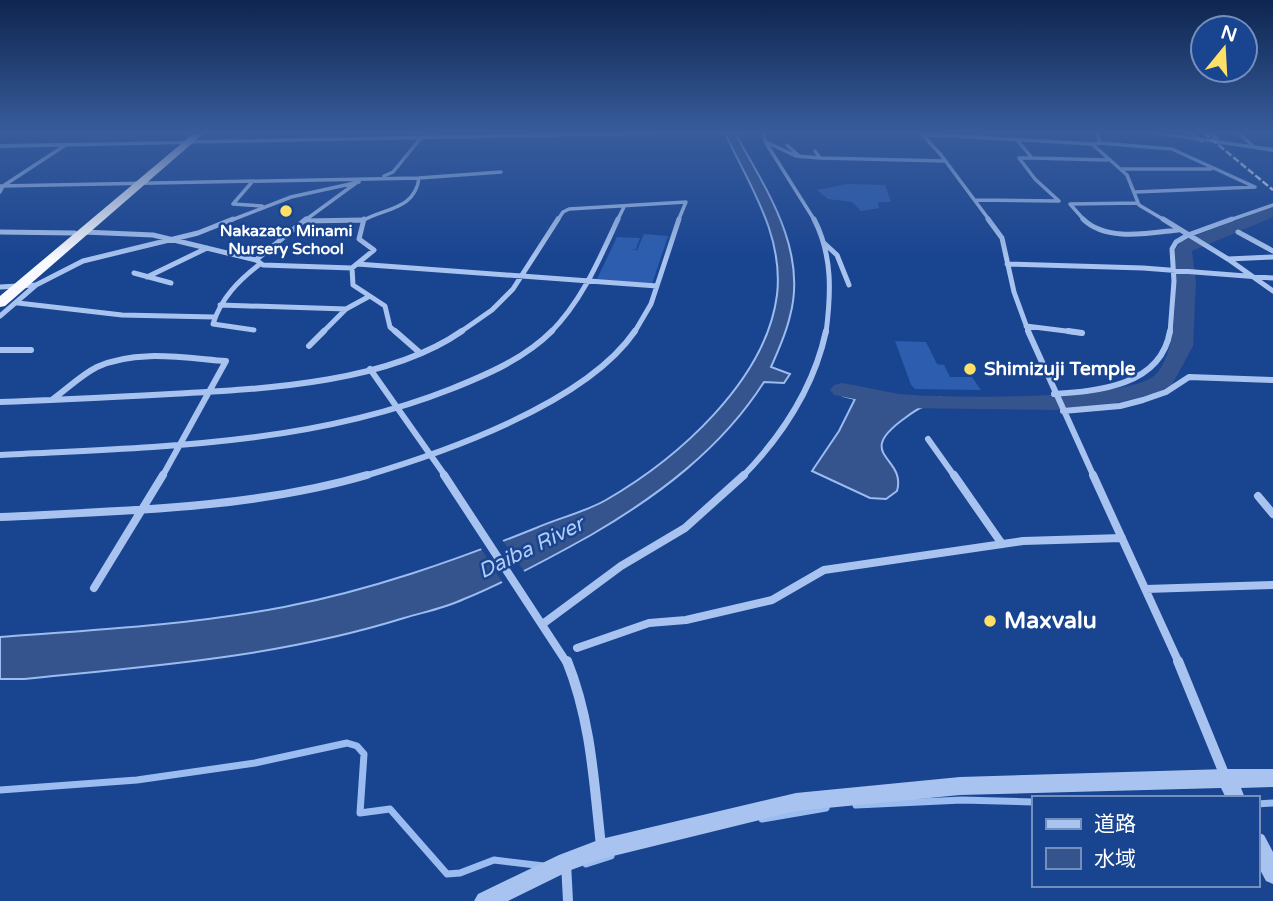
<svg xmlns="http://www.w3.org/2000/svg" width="1273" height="901" viewBox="0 0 1273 901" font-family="'Varela Round','Noto Sans JP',sans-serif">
	<rect width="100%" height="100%" fill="#194490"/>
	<path fill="#2c5daf" d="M847 184 885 185 891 202H878L879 208 861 211 852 202 828 199 817 190Z
		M644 234 668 236 652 284 597 279 617 237 640 238 636 249H630L637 250Z
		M895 341 926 342 937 364 944 365 950 377H972L981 390 915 389 911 385Z"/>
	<path fill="#35538c" stroke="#9bbcf1" stroke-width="2" d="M725 133H735C766 189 808 250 790 316 786 334 778 351 771 367L790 374 784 383 764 382C722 448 658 496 591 535 550 558 508 581 464 599 445 608 424 612 404 618 279 657 153 666 24 679H0V637C95 630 190 625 284 607 371 590 454 561 536 528 559 518 585 512 606 500 677 459 766 381 777 295 784 235 749 185 725 133Z
		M846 386 895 397H941L945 403C927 403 918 408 905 418 852 456 907 456 897 491L886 499 870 498 812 471 839 431 855 399 843 396Z"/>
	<path fill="#194490" d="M501 538 526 574 504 585 480 547Z"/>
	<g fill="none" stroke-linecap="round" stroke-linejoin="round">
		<path stroke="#9bbcf1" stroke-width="7" d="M0 790 137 780 255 763 347 743 357 746 364 754 360 813 390 809 447 874 460 873 494 860 544 866
			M1257 804 1273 803
			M856 805 962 800 1033 802
			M762 819 826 808
			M586 864 611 856"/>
		<path fill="#35538c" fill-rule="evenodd" d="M1273 206V217L1192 251 1196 282 1193 346 1172 385 1153 394 1100 407 1055 410 901 408 834 395 830 390 834 385 842 383C861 386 881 391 900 394 942 398 1127 401 1155 375 1179 353 1176 282 1174 251L1182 241Z"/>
		<path stroke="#a8c3ef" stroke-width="3.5" d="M763 133 766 143 815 221
			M921 133 941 155 990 221
			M1192 133 1202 141
			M1211 133 1221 143
			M1239 133 1254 147
			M922 134 1092 144 1100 143 1097 133
			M185 142 650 133
			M766 142 796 156 820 158
			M1100 143 1172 149 1255 187 1135 192
			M1092 144 1127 175 1139 205 1166 221
			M787 145 799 156
			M815 151 820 158 946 161
			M1032 158 1107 160
			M1122 169H1211
			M384 176 393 172 420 139
			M419 178 501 172
			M252 182 233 204 262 206
			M0 186 419 178C415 210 384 208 362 221
			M0 192 3 186 67 144
			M975 200 1059 201 1035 179 1019 158H1032L1017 140
			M1070 204 1085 221
			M1070 204 1138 203
			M229 221 291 197 359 182
			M304 221 356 183
			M305 221 362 220
			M557 221 563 212 569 209 686 202 678 221
			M617 221 624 207
			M1227 221 1273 205"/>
		<path stroke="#a8c3ef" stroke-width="5" d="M814 219C833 256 831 294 826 333
			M988 219 1002 238 1014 292 1029 333
			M1083 219C1106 242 1149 233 1178 230
			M1163 219 1228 259 1273 291
			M305 221 362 220
			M0 232 75 233
			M84 232 153 235 256 260 263 265 352 268 374 250 359 239 364 219
			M1238 232 1273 251
			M824 243 837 255 849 285
			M1228 259 1273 257
			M256 260 306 219
			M357 264 657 286
			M1007 264 1143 268 1273 278
			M352 268 353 285 385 306 390 327 397 333
			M134 273 171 283
			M147 277 207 248
			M0 287 36 285 83 261 198 233 233 219
			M18 303 122 315 214 317
			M220 305 346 309
			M0 316 36 285
			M1026 326 1082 333
			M254 330 213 324C221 298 239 280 260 264
			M322 333 346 309 368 297
			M459 333 492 310 513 289 558 219
			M550 333C582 301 599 260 618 219
			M634 333 651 304 679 219
			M1170 333 1174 281 1172 249 1176 242 1188 235 1232 219"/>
		<path stroke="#a8c3ef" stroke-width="6" d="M395 331 419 352
			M1028 331 1094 477
			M1068 331 1082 333
			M309 346 324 331
			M0 350H31
			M370 369 446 477
			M1054 394C1098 391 1161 386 1170 331
			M53 399C67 389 81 375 97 367 136 349 185 358 226 361L162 477
			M0 402C57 400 114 397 171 394 261 389 386 384 462 331
			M1063 411 1120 406 1143 400 1166 392 1189 377 1273 380
			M928 439 955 477
			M0 455C152 447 307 446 451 389 486 375 524 359 552 331
			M361 477C443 453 585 404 635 331
			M742 477C781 437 814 387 826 331"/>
		<path stroke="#a8c3ef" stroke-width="8" d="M444 475 567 663
			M954 475 1002 544
			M1093 475 1179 663
			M1258 496 1273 514
			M0 517C120 511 251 509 367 475
			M94 588 163 475
			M1146 589 1273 585
			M544 623 621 566 685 528 744 475
			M577 648 649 623 686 620 772 600 824 570 1023 541 1122 538"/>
		<path stroke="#a8c3ef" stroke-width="10" d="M567 661C591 720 594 783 601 846
			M1178 661 1225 776
			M566 863 568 901"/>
		<path fill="#a8c3ef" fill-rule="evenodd" d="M1148 133H1166L1273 148V152Z
			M186 141 184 144 0 148V144Z
			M1226 769H1273V787L1241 788 1245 798H1226L1221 788 960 795 796 811 601 859 571 870 508 901H474L478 894 559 855 601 839 796 793 960 777Z
			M1257 832 1264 835 1273 852V884L1266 881 1257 864Z"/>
		<path fill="#f8faff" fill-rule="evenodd" d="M194 133H204L5 306 0 307V296Z"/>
		<path stroke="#fff" stroke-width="2.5" stroke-dasharray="7 2.5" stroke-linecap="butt" d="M1204 133 1273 190"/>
	</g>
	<linearGradient id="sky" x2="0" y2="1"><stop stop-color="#0e254f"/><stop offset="0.51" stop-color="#385c9c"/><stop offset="1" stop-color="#385c9c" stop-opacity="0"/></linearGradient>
	<rect width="1273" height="259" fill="url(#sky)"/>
	<g fill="#ffdf66" stroke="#194490" stroke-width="2.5">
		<circle cx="286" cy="211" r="7"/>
		<circle cx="970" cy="369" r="7"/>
		<circle cx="990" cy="621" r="7"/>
	</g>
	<g text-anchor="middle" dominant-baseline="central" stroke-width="5" stroke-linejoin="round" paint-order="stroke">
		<g font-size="16" font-weight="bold" fill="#fff" stroke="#194490">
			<text x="286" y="231">Nakazato Minami<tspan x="286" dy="18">Nursery School</tspan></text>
		</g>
		<g font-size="19" font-weight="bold" fill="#fff" stroke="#194490" text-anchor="start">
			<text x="984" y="369">Shimizuji Temple</text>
		</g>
		<g font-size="21" font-style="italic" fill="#b4cdf6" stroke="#194490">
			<text transform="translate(531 548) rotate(-26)">Daiba River</text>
		</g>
		<g font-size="23" font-weight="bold" fill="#fff" stroke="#194490" text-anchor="start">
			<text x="1004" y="621">Maxvalu</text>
		</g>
	</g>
	<rect x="1032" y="796" width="228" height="91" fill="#194490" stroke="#758fbc" stroke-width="2"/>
	<rect x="1046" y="819" width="35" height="10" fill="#a8c3ef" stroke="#758fbc" stroke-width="2"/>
	<text x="1094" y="831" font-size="21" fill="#ffffff">道路</text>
	<rect x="1046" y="848" width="35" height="21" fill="#35538c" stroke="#758fbc" stroke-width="2"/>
	<text x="1094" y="866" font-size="21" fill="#ffffff">水域</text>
	<g transform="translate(1224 49) rotate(18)"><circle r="33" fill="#194490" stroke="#758fbc" stroke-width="2"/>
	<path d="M0-5L12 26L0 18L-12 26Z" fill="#ffdf66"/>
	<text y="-10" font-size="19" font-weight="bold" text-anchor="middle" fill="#ffffff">N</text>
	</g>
</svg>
